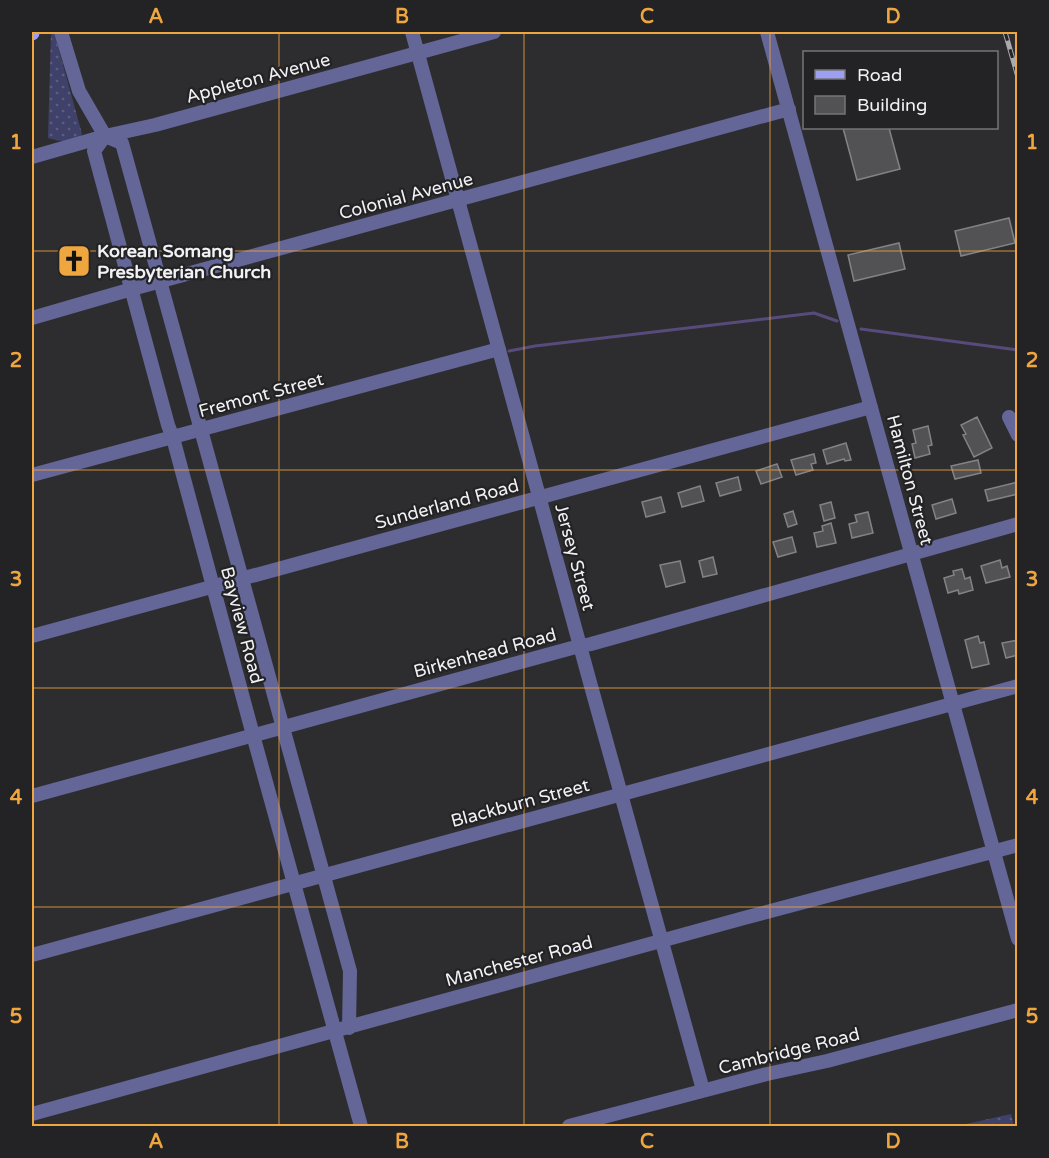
<svg xmlns="http://www.w3.org/2000/svg" width="1049" height="1158" viewBox="0 0 1049 1158" font-family="'Varela Round',sans-serif">
	<defs>
		<pattern id="grass-dots" width="8" height="8" patternUnits="userSpaceOnUse" patternTransform="scale(1.5)"><rect width="8" height="8" fill="#40416a"/><path d="M2 2h.1M6 6h.1" fill="none" stroke="#5c5d80" stroke-width="1.8" stroke-linecap="round"/></pattern>
	</defs>
	<rect width="100%" height="100%" fill="#2d2d30"/>
	<path fill="url(#grass-dots)" d="M51 32H54L82 134C74 145 60 141 48 138Z
		M1011 1114 1014 1126H957Z"/>
	<g fill="none" stroke-linecap="round" stroke-linejoin="round">
		<path stroke="#574b7b" stroke-width="3" d="M861 329 1018 350
			M509 351 535 346 814 313 837 321"/>
	</g>
	<path fill="#525255" stroke="#838387" stroke-width="1.5" d="M843 128H889L900 169 857 180Z
		M1009 218 1015 243 961 256 955 231Z
		M899 243 905 269 854 281 848 255Z
		M977 417 992 448 974 457 963 435 966 434 961 425Z
		M928 426 932 445 928 446 930 454 915 458 912 444 916 443 913 430Z
		M846 443 851 460 845 461 844 459 827 464 823 450Z
		M814 454 816 463 811 464 813 470 796 475 791 460Z
		M978 460 981 473 955 479 951 466Z
		M777 464 782 477 761 484 756 471Z
		M738 477 741 490 720 496 716 483Z
		M1018 482V494L988 501 985 490Z
		M700 486 704 501 682 507 678 493Z
		M661 497 665 512 646 517 642 502Z
		M952 499 956 513 936 519 932 505Z
		M831 502 835 518 824 521 820 505Z
		M793 511 797 524 788 527 784 514Z
		M868 512 873 533 852 538 849 524 857 522 855 515Z
		M831 523 836 543 817 547 814 533 823 531 822 526Z
		M792 537 796 552 778 557 773 542Z
		M713 557 717 574 703 577 699 561Z
		M1000 560 1002 568 1007 566 1010 577 986 583 981 566Z
		M680 561 685 582 666 587 660 565Z
		M962 569 965 579 970 577 973 590 959 594 958 590 948 593 944 578 954 575 953 571Z
		M978 636 980 643 984 642 989 664 972 668 965 640Z
		M1018 640V655L1006 658 1002 643Z"/>
	<g fill="none" stroke-linecap="round" stroke-linejoin="round">
		<path stroke="#646698" stroke-width="14" d="M61 32 79 91 105 136 122 143 350 971 349 1028
			M412 32C509 384 604 738 703 1090
			M767 32 1018 939
			M105 136 94 151 168 425 173 438 253 735 361 1126
			M32 157 105 136 155 125 494 32
			M32 318 132 289 789 109
			M1009 417 1018 435
			M32 475 499 349
			M32 636 871 407
			M32 796 572 648 591 644 1018 524
			M32 955 1018 686
			M32 1114 744 918 1018 845
			M569 1126 767 1074 827 1061 1018 1010"/>
		<path stroke="#9da0f2" stroke-width="15" d="M32 33V32"/>
		<defs>
			<path id="rail" d="M1005 32 1018 77"/>
		</defs>
		<use href="#rail" stroke="#aaaaac" stroke-width="5"/>
		<use href="#rail" stroke="#232326" stroke-width="3" stroke-dasharray="9" stroke-linecap="butt"/>
	</g>
	<path fill="none" stroke="#f0a63e" stroke-width="1.5" stroke-opacity="0.55" d="M279 32V1126M524 32V1126M770 32V1126M32 251H1018M32 470H1018M32 688H1018M32 907H1018"/>
	<defs>
		<symbol id="church-square" viewBox="-11 -11 22 22"><rect x="-9" y="-9" width="18" height="18" rx="4" fill="#f0a63e" stroke="#232326"/><path d="M-1.2-6h2.4v3.5h3.3v2.4h-3.3V6h-2.4V-.1h-3.3v-2.4h3.3Z" fill="#111"/></symbol>
	</defs>
	<g fill-rule="evenodd">
		<use href="#church-square" x="55" y="242" width="38" height="38"/>
	</g>
	<g text-anchor="middle" dominant-baseline="central" stroke-width="4.5" stroke-linejoin="round" paint-order="stroke">
		<g font-size="18" fill="#f2f2f4" stroke="#232326">
			<text transform="translate(258 78) rotate(-15)">Appleton Avenue</text>
			<text transform="translate(406 196) rotate(-15)">Colonial Avenue</text>
			<text transform="translate(261 395) rotate(-15)">Fremont Street</text>
			<text transform="translate(910 480) rotate(75)">Hamilton Street</text>
			<text transform="translate(447 504) rotate(-15)">Sunderland Road</text>
			<text transform="translate(575 557) rotate(75)">Jersey Street</text>
			<text transform="translate(242 625) rotate(75)">Bayview Road</text>
			<text transform="translate(485 653) rotate(-15)">Birkenhead Road</text>
			<text transform="translate(520 803) rotate(-15)">Blackburn Street</text>
			<text transform="translate(519 961) rotate(-15)">Manchester Road</text>
			<text transform="translate(789 1051) rotate(-14)">Cambridge Road</text>
		</g>
		<g font-size="18" font-weight="bold" fill="#f2f2f4" stroke="#232326" text-anchor="start">
			<text x="97" y="251">Korean Somang<tspan x="97" dy="21">Presbyterian Church</tspan></text>
		</g>
	</g>
	<rect width="1049" height="1158" fill="none" stroke="#232326" stroke-width="66"/>
	<rect x="803" y="51" width="195" height="78" fill="#232326" stroke="#767678" stroke-width="1.5"/>
	<rect x="815" y="70" width="30" height="9" fill="#9da0f2" stroke="#767678" stroke-width="1.5"/>
	<text x="857" y="81" font-size="18" fill="#f2f2f4">Road</text>
	<rect x="815" y="96" width="30" height="18" fill="#525255" stroke="#767678" stroke-width="1.5"/>
	<text x="857" y="111" font-size="18" fill="#f2f2f4">Building</text>
	<rect x="33" y="33" width="983" height="1092" fill="none" stroke="#f0a63e" stroke-width="2"/>
	<g font-size="20" text-anchor="middle" font-weight="bold" fill="#f0a63e">
		<text x="156" y="23">A</text>
		<text x="402" y="23">B</text>
		<text x="647" y="23">C</text>
		<text x="893" y="23">D</text>
		<text x="16" y="149">1</text>
		<text x="1032" y="149">1</text>
		<text x="16" y="367">2</text>
		<text x="1032" y="367">2</text>
		<text x="16" y="586">3</text>
		<text x="1032" y="586">3</text>
		<text x="16" y="804">4</text>
		<text x="1032" y="804">4</text>
		<text x="16" y="1023">5</text>
		<text x="1032" y="1023">5</text>
		<text x="156" y="1148">A</text>
		<text x="402" y="1148">B</text>
		<text x="647" y="1148">C</text>
		<text x="893" y="1148">D</text>
	</g>
</svg>
